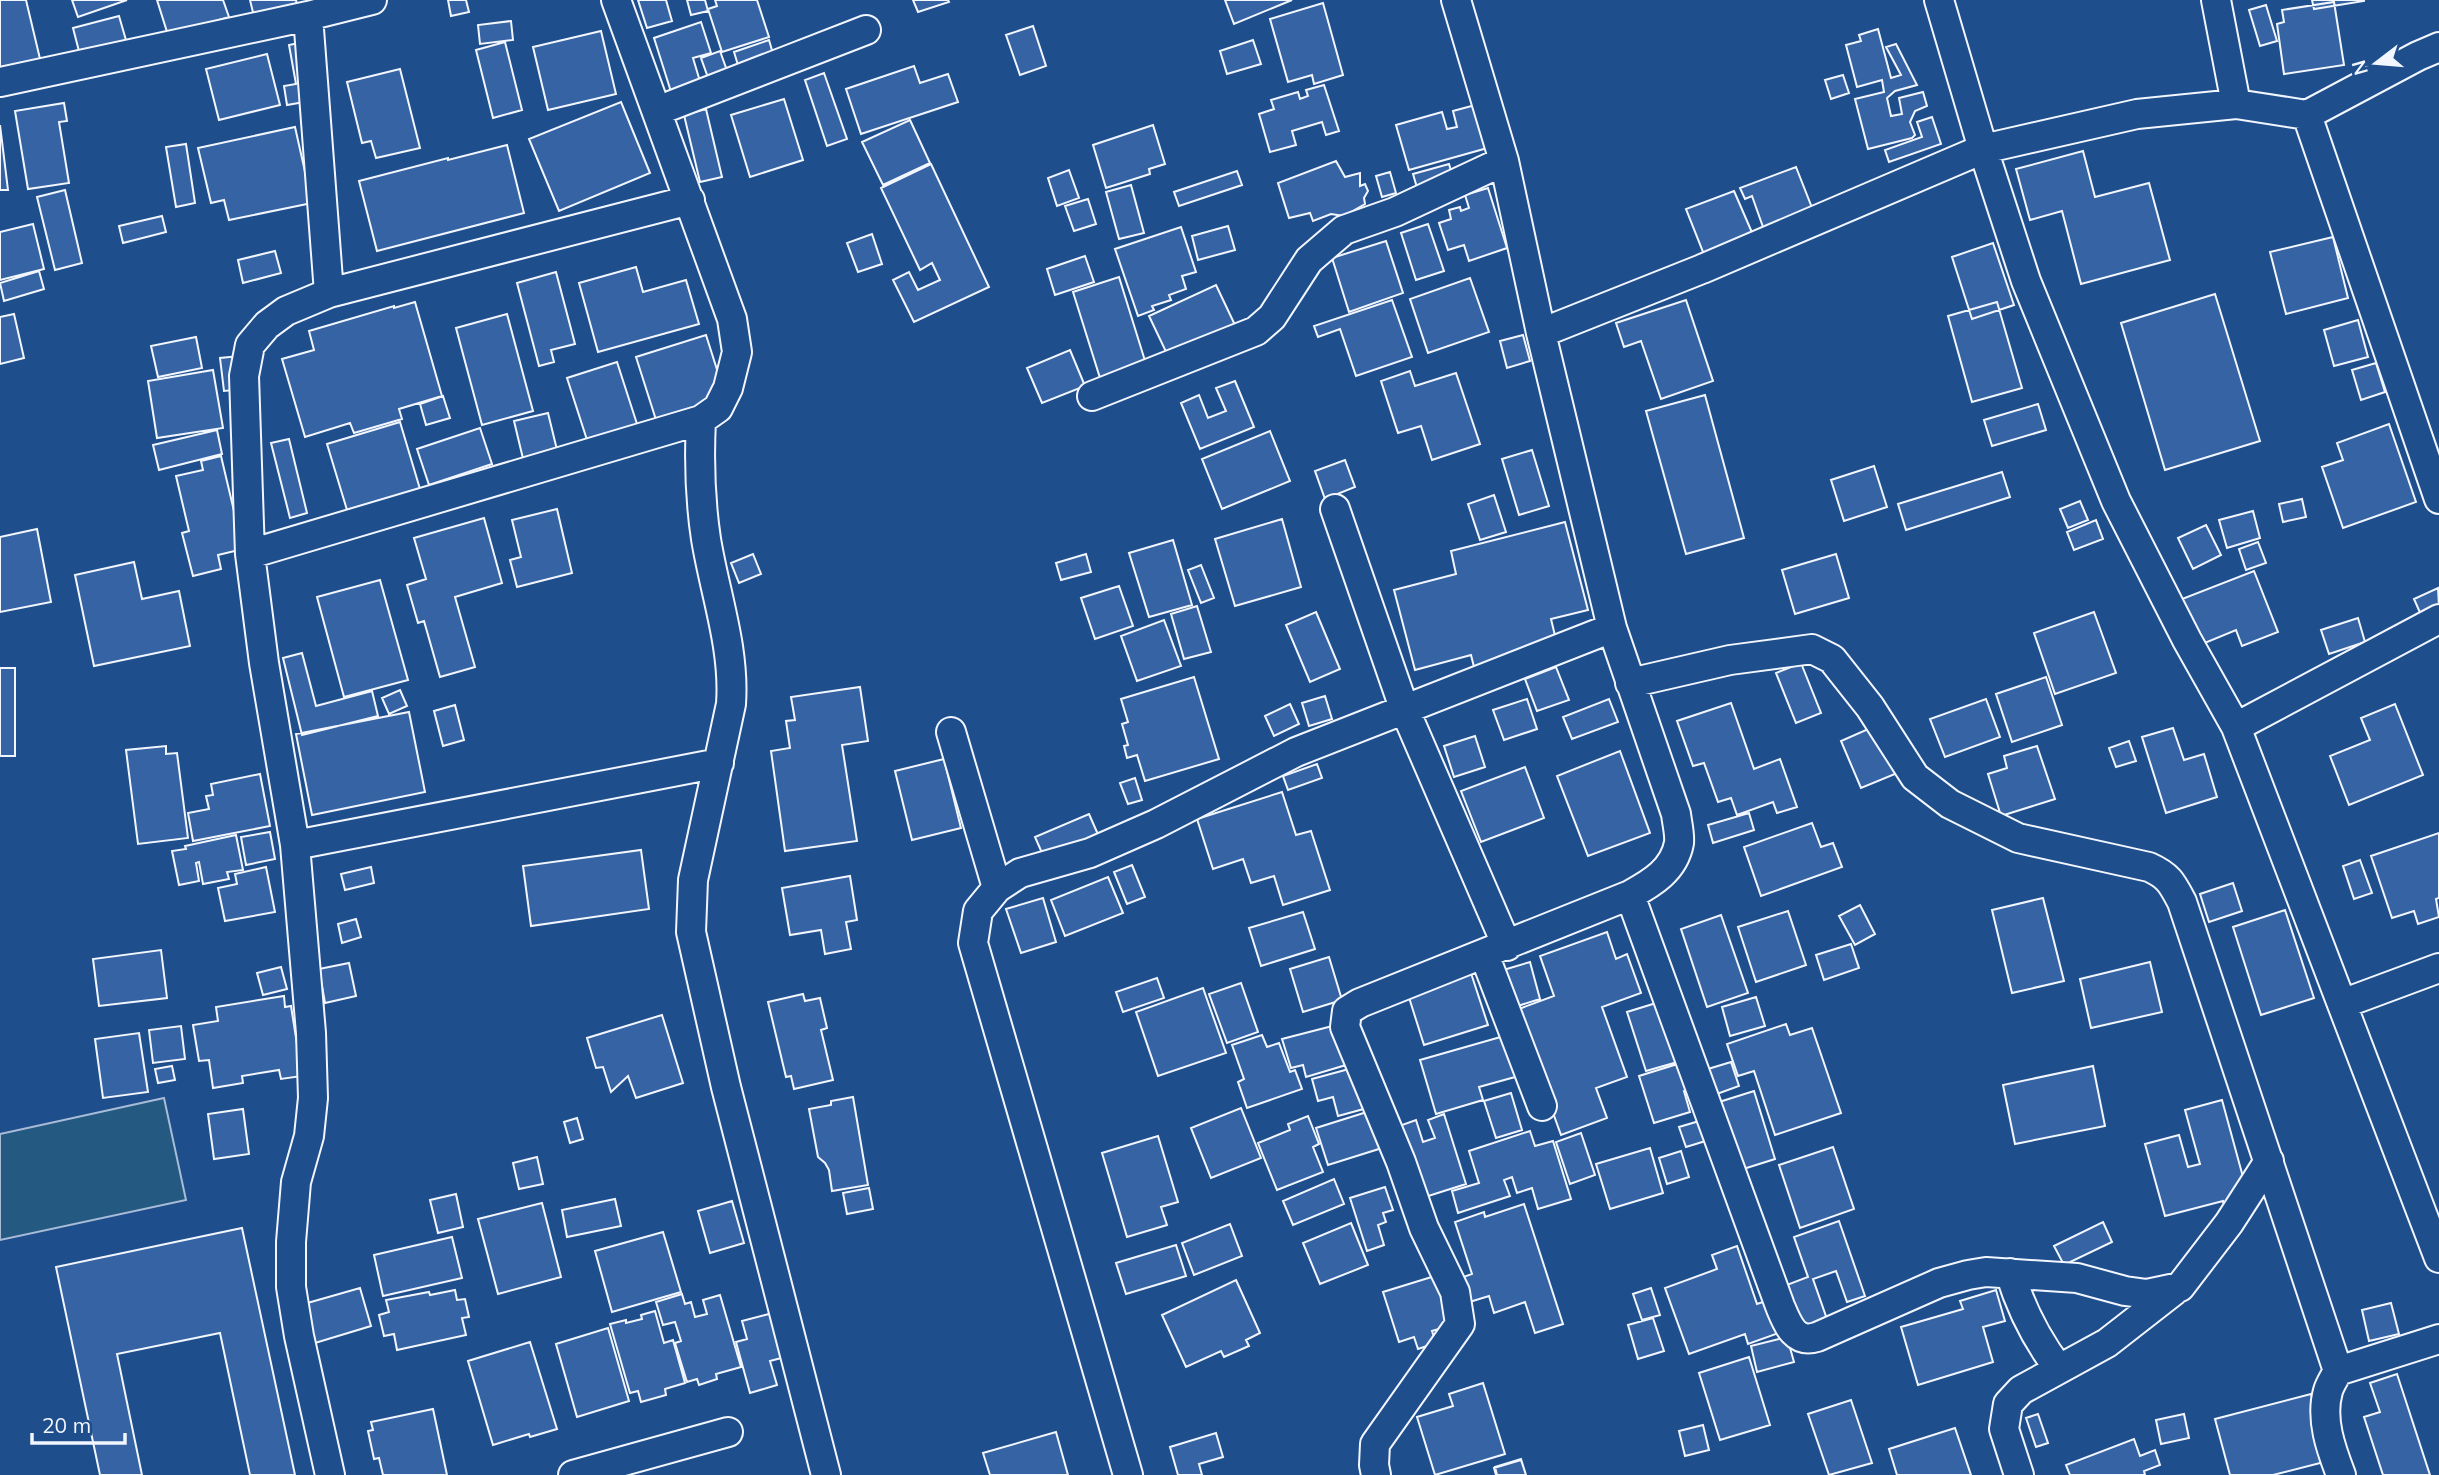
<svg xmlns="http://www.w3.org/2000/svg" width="2439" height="1475" viewBox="0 0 2439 1475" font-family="Mulish,sans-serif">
	<rect width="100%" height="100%" fill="#1f4e8c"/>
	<path fill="#245a82" stroke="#a8bbd7" stroke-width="2" d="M164 1098 186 1200 0 1240V1134Z"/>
	<path fill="#3563a3" stroke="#f2f6ff" stroke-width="2" d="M0 0H26L41 63 0 72Z
		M72 0H127L78 17Z
		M157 0H223L229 17 168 35Z
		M250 0H296L300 18 257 29Z
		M448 0H466L469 12 451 16Z
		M638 0H666L672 21 647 28Z
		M687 0H705L708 11 691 15Z
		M715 0H757L769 37 722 52 708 9 717 6Z
		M913 0H948L949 2 918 12Z
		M1225 0H1292L1234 24Z
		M2312 0H2364V1L2314 9Z
		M2334 2 2344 65 2284 74 2277 24 2284 22 2282 10Z
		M1323 3 1343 75 1314 84 1312 75 1288 82 1270 19Z
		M2266 5 2277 41 2260 46 2249 10Z
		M119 16 128 47 81 59 73 28Z
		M511 21 513 40 480 44 478 25Z
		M701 22 711 53 693 58 702 88 673 98 654 38Z
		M1033 26 1046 66 1020 75 1006 35Z
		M1878 29 1891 78 1901 75 1886 47 1896 44 1917 85 1895 91 1887 98 1891 116 1902 114 1899 98 1923 92 1927 106 1915 111 1910 122 1915 135 1912 138 1868 149 1855 99 1884 92 1882 80 1857 87 1846 45 1861 41 1859 35Z
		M601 31 616 94 548 110 533 47Z
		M769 40 776 64 741 75 734 52Z
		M1253 40 1261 64 1227 74 1220 51Z
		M505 42 522 110 493 118 476 50Z
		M299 43 310 101 287 105 284 86 296 84 289 45Z
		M720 51 730 79 711 86 701 58Z
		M267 54 280 105 219 120 206 69Z
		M914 66 920 83 948 74 958 102 861 134 846 89Z
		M400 69 420 148 376 158 371 141 362 143 347 82Z
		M824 73 847 139 827 146 805 80Z
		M1843 75 1849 93 1831 99 1825 80Z
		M1324 85 1339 131 1326 135 1322 122 1292 131 1296 145 1270 152 1259 114 1274 109 1271 100 1298 92 1300 99 1308 96 1306 90Z
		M784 99 803 160 750 177 731 115Z
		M621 102 650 173 559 211 529 139Z
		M64 103 67 121 59 122 69 183 28 189 15 111Z
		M1479 104 1491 147 1409 170 1396 125 1442 112 1447 129 1457 127 1453 111Z
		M706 109 722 177 700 182 684 115Z
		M1932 117 1941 144 1889 162 1885 150 1922 137 1917 122Z
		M910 120 930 163 883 185 862 142Z
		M0 125 8 190H0Z
		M1153 125 1165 164 1149 169 1150 174 1106 188 1093 145Z
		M295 127 312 203 229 220 224 200 211 203 198 148Z
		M186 144 195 203 176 207 166 147Z
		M507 145 524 213 377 251 359 181 448 158V160Z
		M2083 151 2095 197 2149 183 2170 260 2081 284 2062 211 2030 220 2016 169Z
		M1336 161 1345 177 1360 173V186L1365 184 1368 191 1364 198 1365 204 1344 216 1331 214 1313 221 1310 213 1289 218 1278 183Z
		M931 164 989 287 914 322 893 280 909 272 918 290 940 280 932 263 920 270 881 188Z
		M1449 164 1454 181 1418 191 1413 174Z
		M1796 167 1816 218 1760 240 1757 230 1763 227 1752 196 1745 199 1740 188Z
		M1069 170 1079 198 1057 206 1048 178Z
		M1237 171 1242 185 1179 206 1174 192Z
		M1390 172 1396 193 1382 197 1376 176Z
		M1131 185 1144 233 1119 239 1106 192Z
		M1488 188 1507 248 1469 261 1464 245 1448 250 1439 223 1451 219 1449 210 1460 207 1461 211 1469 208 1465 195Z
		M65 190 82 263 55 270 37 197Z
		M1734 191 1757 244 1707 262 1686 209Z
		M1088 199 1096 224 1074 231 1065 206Z
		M162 216 166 232 123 243 119 226Z
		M33 224 44 269 0 280V232Z
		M1428 224 1444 271 1416 280 1401 233Z
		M1228 226 1235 250 1198 260 1192 236Z
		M1181 227 1196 272 1182 276 1186 289 1169 295 1171 300 1152 306 1154 310 1138 316 1115 249Z
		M872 234 882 264 858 272 847 243Z
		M2333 237 2348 298 2286 314 2270 252Z
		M1386 241 1403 293 1349 312 1332 258Z
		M1993 243 2014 305 1972 319 1952 257Z
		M275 251 281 273 243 283 238 260Z
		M1085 256 1094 282 1055 295 1047 269Z
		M636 267 643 292 686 280 699 324 598 352 579 283Z
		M39 271 44 289 4 301 0 283Z
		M556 272 575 344 551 350 554 362 539 366 517 283Z
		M1119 277 1146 364 1100 378 1073 292Z
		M1470 278 1489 332 1428 353 1410 299Z
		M1216 285 1235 325 1168 356 1149 316Z
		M2215 294 2260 441 2165 470 2121 323Z
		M1392 300 1412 357 1356 376 1340 329 1318 337 1314 326Z
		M1686 300 1713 381 1661 399 1641 341 1624 347 1616 323Z
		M415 302 442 396 399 409 402 419 354 433 350 423 305 437 282 359 314 350 309 331 394 306V308Z
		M1997 302 2022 388 1972 402 1948 316Z
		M14 314 24 358 0 364V317Z
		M507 314 533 411 482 425 456 328Z
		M2358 320 2368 357 2334 366 2324 330Z
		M706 335 727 401 657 423 636 357Z
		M1523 335 1530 361 1507 368 1500 341Z
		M196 337 202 368 158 377 151 346Z
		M1070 350 1085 386 1042 403 1027 368Z
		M240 356 244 389 224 391 220 358Z
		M617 362 638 427 588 443 567 378Z
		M2376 363 2385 392 2361 400 2352 370Z
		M213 370 223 428 157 438 148 381Z
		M1410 371 1415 386 1456 373 1480 444 1432 460 1421 426 1398 433 1381 381Z
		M1235 381 1254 427 1200 449 1181 403 1199 395 1208 418 1226 411 1216 388Z
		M1705 395 1744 538 1686 554 1646 411Z
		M443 396 450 418 426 425 420 404Z
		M2038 404 2046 430 1992 446 1984 420Z
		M548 413 559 458 525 467 514 421Z
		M400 422 420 489 347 510 327 444Z
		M2389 424 2416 502 2343 528 2322 467 2343 460 2337 443Z
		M480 428 492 464 429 485 417 449Z
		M217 430 222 454 159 470 153 445Z
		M1270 431 1290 481 1222 509 1202 459Z
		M289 439 307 513 290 518 271 443Z
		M1532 450 1549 506 1519 515 1502 459Z
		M221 456 243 549 218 555 221 569 193 576 182 533 189 531 176 476 203 470 201 461Z
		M1345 460 1355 487 1325 499 1315 471Z
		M1874 466 1887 507 1844 521 1831 480Z
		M2002 472 2010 497 1906 530 1898 504Z
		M1494 495 1506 532 1480 540 1468 504Z
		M2302 499 2306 517 2283 522 2279 504Z
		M2080 501 2088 520 2068 528 2060 509Z
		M557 509 572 573 517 587 510 560 521 557 512 520Z
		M2253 511 2260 538 2227 548 2219 520Z
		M484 518 502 583 455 597 475 667 440 677 424 621 418 623 407 585 426 579 414 538Z
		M1282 519 1301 587 1235 606 1215 539Z
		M2096 520 2103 539 2074 550 2067 532Z
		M1565 522 1588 610 1551 619 1557 644 1476 675 1471 655 1415 670 1394 590 1456 574 1451 551Z
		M2206 525 2221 555 2193 569 2178 538Z
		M37 529 51 602 0 612V537Z
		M1173 540 1192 605 1149 617 1129 553Z
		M2258 542 2266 563 2246 570 2239 549Z
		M753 554 761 574 739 583 731 563Z
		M1086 554 1091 572 1061 580 1056 563Z
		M1836 554 1849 598 1795 614 1782 570Z
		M134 562 142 599 179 591 190 646 94 666 75 575Z
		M1201 565 1214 598 1201 603 1188 570Z
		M2254 571 2278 632 2242 646 2236 630 2200 645 2182 599Z
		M380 580 408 680 344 697 317 597Z
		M1119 586 1133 626 1095 639 1081 598Z
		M2438 588 2439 607 2421 615 2414 599Z
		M1197 606 1211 652 1184 659 1171 614Z
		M1316 612 1340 669 1310 682 1286 625Z
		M2094 612 2116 673 2055 694 2034 633Z
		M2358 618 2365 642 2329 654 2321 630Z
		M1164 620 1181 666 1137 681 1121 636Z
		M302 653 316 706 372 691 378 716 302 735 283 658Z
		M1801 663 1821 713 1796 723 1776 673Z
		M1556 667 1569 700 1537 711 1525 679Z
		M0 668H15V756H0Z
		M1194 677 1219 759 1145 781 1137 755 1127 758 1124 746 1128 745 1122 724 1128 722 1121 699Z
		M2046 677 2062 725 2012 742 1996 694Z
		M860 687 868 741 842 745 857 841 785 851 771 751 790 748 786 721 795 720 791 697Z
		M400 690 407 706 389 714 382 698Z
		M1325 696 1332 719 1309 726 1302 703Z
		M1527 699 1537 729 1504 740 1493 710Z
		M1609 699 1618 722 1572 739 1563 717Z
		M1986 699 2000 737 1945 757 1930 719Z
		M1731 703 1754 769 1780 759 1797 807 1777 813 1773 802 1737 815 1731 798 1718 802 1704 763 1693 766 1677 721Z
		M1290 704 1299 724 1274 736 1265 716Z
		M2395 704 2423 775 2349 805 2330 756 2370 740 2361 718Z
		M455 705 464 740 443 746 434 711Z
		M409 712 425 792 312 815 296 734Z
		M1875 726 1895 774 1861 788 1841 741Z
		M2173 728 2184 760 2204 754 2217 797 2166 813 2142 737Z
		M1475 736 1485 767 1454 777 1444 746Z
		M2129 741 2136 761 2116 767 2109 748Z
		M166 746V754L177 753 188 838 138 844 126 750Z
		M2037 746 2055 799 2001 816 1988 774 2007 768 2004 756Z
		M1620 751 1650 833 1588 856 1557 776Z
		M944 759 961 828 912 840 895 771Z
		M1317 764 1322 778 1288 790 1283 776Z
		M1525 767 1544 818 1481 842 1461 791Z
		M260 774 270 826 193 841 188 813 209 809 206 796 213 795 211 784Z
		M1135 778 1142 800 1128 804 1120 783Z
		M1282 792 1296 835 1311 831 1330 890 1283 905 1274 876 1251 883 1243 859 1213 869 1197 819Z
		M1749 813 1754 830 1713 843 1708 825Z
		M1089 814 1100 839 1046 862 1035 837Z
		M1812 823 1821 847 1833 843 1842 867 1761 896 1744 847Z
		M270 832 275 859 246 865 241 837Z
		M2439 833V898L2436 899 2439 917 2418 924 2414 911 2392 918 2371 856Z
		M236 835 243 870 227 872 229 879 203 884 199 862 196 863 199 881 179 885 172 851 186 849 185 846Z
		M641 850 649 909 531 926 523 866Z
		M2360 860 2372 893 2354 899 2343 866Z
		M1132 865 1145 897 1127 904 1114 872Z
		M266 867 275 912 225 921 218 888 237 884 235 874Z
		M371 867 374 883 345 890 341 874Z
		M850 876 857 920 846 922 851 949 825 954 821 930 790 935 782 888Z
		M1108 877 1123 913 1065 936 1051 900Z
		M2233 883 2242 911 2209 922 2200 894Z
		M1043 898 1056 942 1021 953 1006 909Z
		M2043 898 2064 981 2012 993 1992 910Z
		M1860 905 1875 934 1855 945 1839 916Z
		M2285 910 2314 998 2261 1015 2233 927Z
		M1788 911 1806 965 1756 982 1738 927Z
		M1303 912 1315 949 1261 966 1249 928Z
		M1721 915 1748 993 1707 1007 1681 929Z
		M356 919 361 937 342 943 338 924Z
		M1607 932 1616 959 1627 954 1641 993 1602 1007 1627 1077 1596 1088 1607 1118 1561 1135 1516 1010 1554 996 1540 956Z
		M1851 944 1859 968 1824 980 1816 955Z
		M161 950 167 998 99 1006 93 959Z
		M1329 957 1342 1000 1303 1012 1290 969Z
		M1530 962 1540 999 1511 1008 1500 971Z
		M2150 962 2162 1012 2091 1028 2080 979Z
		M349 963 356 996 325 1003 319 969Z
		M281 967 287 989 263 995 257 973Z
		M1469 967 1488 1025 1424 1045 1406 988Z
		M1157 978 1164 998 1123 1012 1116 992Z
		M1241 983 1258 1032 1227 1043 1209 994Z
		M1203 988 1226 1053 1158 1076 1136 1012Z
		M803 994 805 1001 820 998 827 1028 821 1030 833 1080 794 1089 791 1076 786 1077 768 1002Z
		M284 996 285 1007 291 1006 302 1076 281 1079 279 1070 242 1076 243 1083 213 1088 209 1060 199 1061 193 1025 218 1021 216 1007Z
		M1756 997 1765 1026 1730 1036 1722 1007Z
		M1669 999 1688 1059 1646 1071 1627 1012Z
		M662 1015 683 1083 636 1098 628 1076 611 1092 603 1067 596 1068 587 1038Z
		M1344 1023 1356 1062 1306 1077 1303 1065 1291 1068 1282 1039Z
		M1786 1024 1790 1035 1812 1028 1841 1113 1775 1135 1754 1071 1738 1076 1727 1044Z
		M181 1026 185 1059 153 1063 149 1030Z
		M139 1033 148 1092 103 1098 95 1039Z
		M1262 1035 1267 1047 1279 1043 1290 1072 1295 1070 1302 1089 1247 1108 1238 1082 1244 1079 1232 1045Z
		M1504 1036 1515 1077 1479 1087 1483 1100 1436 1114 1420 1060Z
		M1684 1062 1692 1088 1684 1091 1690 1112 1654 1123 1639 1076Z
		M1731 1062 1739 1086 1717 1094 1708 1069Z
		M172 1066 175 1080 158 1083 155 1069Z
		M1360 1066 1371 1107 1338 1116 1333 1097 1318 1101 1312 1079Z
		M2093 1066 2105 1126 2015 1144 2003 1085Z
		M1754 1091 1775 1159 1737 1171 1716 1103Z
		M1511 1093 1522 1130 1496 1138 1484 1101Z
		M853 1097 868 1185 832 1191 829 1170 825 1163 818 1157 809 1109 831 1105V1101Z
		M2222 1100 2249 1199 2224 1206 2223 1201 2165 1216 2145 1144 2179 1135 2188 1167 2200 1164 2185 1110Z
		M1241 1108 1261 1158 1211 1178 1191 1128Z
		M243 1109 249 1154 214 1159 208 1114Z
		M1370 1111 1382 1148 1328 1165 1316 1128Z
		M1444 1114 1466 1184 1422 1198 1399 1126 1416 1120 1423 1142 1435 1138 1428 1120Z
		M1308 1116 1319 1144 1313 1147 1323 1172 1277 1190 1258 1143 1290 1130 1288 1124Z
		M577 1118 583 1139 570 1143 564 1122Z
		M1706 1119 1712 1139 1686 1147 1679 1127Z
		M1530 1131 1535 1146 1553 1141 1571 1199 1538 1209 1532 1188 1517 1193 1512 1177 1504 1180 1510 1196 1458 1213 1452 1191 1479 1183 1469 1151Z
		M1581 1133 1595 1175 1570 1184 1556 1142Z
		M1158 1136 1178 1202 1161 1207 1167 1225 1127 1237 1102 1153Z
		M1833 1147 1854 1209 1800 1228 1779 1165Z
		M1650 1148 1663 1193 1610 1209 1596 1164Z
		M1681 1151 1689 1177 1667 1184 1659 1158Z
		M537 1157 543 1184 519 1189 513 1163Z
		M1334 1179 1344 1204 1293 1225 1283 1201Z
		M1385 1187 1393 1210 1383 1213 1386 1222 1378 1225 1384 1245 1367 1251 1350 1198Z
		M869 1188 873 1209 847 1214 843 1193Z
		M456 1194 463 1227 438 1233 430 1200Z
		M615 1199 621 1226 567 1237 562 1210Z
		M732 1201 744 1243 710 1253 698 1211Z
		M542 1203 561 1277 498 1294 478 1219Z
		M1524 1204 1563 1324 1535 1333 1525 1302 1494 1313 1489 1296 1463 1304 1455 1280 1472 1274 1455 1222 1484 1212 1485 1217Z
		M1839 1221 1865 1296 1847 1302 1836 1271 1813 1279 1828 1322 1799 1332 1784 1286 1808 1277 1794 1237Z
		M2103 1222 2112 1242 2064 1265 2054 1246Z
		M1351 1223 1368 1265 1320 1284 1303 1243Z
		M1230 1224 1242 1256 1194 1275 1182 1243Z
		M242 1228 295 1475H250L220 1333 117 1354 142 1475H100L56 1267Z
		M663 1232 681 1292 612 1312 595 1251Z
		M452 1237 462 1278 383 1296 374 1255Z
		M1176 1245 1186 1276 1126 1294 1116 1263Z
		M1737 1246 1757 1304 1772 1299 1784 1331 1748 1344 1745 1334 1689 1354 1665 1288 1717 1269 1712 1255Z
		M1438 1275 1453 1325 1432 1331 1436 1343 1418 1349 1414 1337 1399 1342 1383 1292Z
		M1236 1280 1260 1333 1246 1340 1249 1346 1224 1357 1221 1351 1186 1367 1162 1315Z
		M360 1288 371 1326 315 1343 304 1304Z
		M1651 1288 1660 1315 1642 1320 1633 1294Z
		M455 1290 457 1300 465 1299 469 1317 462 1318 466 1335 397 1350 394 1334 384 1336 379 1315 389 1312 386 1300 429 1292 430 1295Z
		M1996 1290 2005 1321 1983 1327 1993 1362 1918 1385 1901 1327 1963 1309 1960 1301Z
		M682 1294 685 1304 691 1302 695 1317 707 1314 703 1300 720 1295 741 1367 716 1374 717 1379 699 1385 697 1379 687 1382 675 1343 681 1341 675 1322 663 1325 656 1302Z
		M2391 1303 2399 1334 2369 1341 2362 1310Z
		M655 1311 664 1343 673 1340 685 1383 665 1389 666 1395 641 1402 638 1391 630 1393 610 1324 626 1320V1323L642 1319 641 1315Z
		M773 1313 785 1357 770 1361 777 1385 750 1393 736 1342 747 1339 742 1321Z
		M1653 1318 1664 1351 1638 1359 1628 1325Z
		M608 1328 629 1401 577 1417 556 1344Z
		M1787 1337 1794 1362 1757 1372 1751 1346Z
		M530 1342 557 1429 530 1437 529 1434 493 1445 468 1361Z
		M1749 1357 1770 1425 1720 1440 1699 1373Z
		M2397 1374 2430 1475H2383L2364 1417 2380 1412 2370 1383Z
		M1483 1383 1505 1454 1435 1475 1417 1417 1453 1406 1449 1394Z
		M2311 1394 2328 1461 2273 1475H2230L2215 1419Z
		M1851 1400 1872 1463 1829 1475 1808 1414Z
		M433 1409 447 1475H383L379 1458 374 1459 368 1431 373 1430 371 1422Z
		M2038 1414 2048 1443 2036 1447 2026 1418Z
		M2184 1414 2189 1438 2161 1444 2156 1420Z
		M1703 1425 1709 1450 1685 1456 1679 1431Z
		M1955 1428 1971 1475H1897L1889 1449Z
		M1056 1432 1068 1475H990L983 1453Z
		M1216 1433 1223 1457 1199 1464 1202 1475H1178L1170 1447Z
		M2134 1439 2140 1456 2155 1450 2160 1465 2144 1471 2145 1475H2070L2066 1465Z
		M1521 1459 1526 1475H1497L1495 1467Z
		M1521 1460 1526 1475H1496L1494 1468Z"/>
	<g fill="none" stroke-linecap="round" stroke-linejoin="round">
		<defs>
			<path id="minor" d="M1939 0 1983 149 2026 281 2116 501 2187 640 2236 727 2439 1258
				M2216 0 2236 104
				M308 16 329 293
				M0 82 308 16 372 0
				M657 111 866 30
				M2307 115 2439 499
				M1541 333 1702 269 1983 149 2137 114 2236 104 2307 115 2418 56 2439 47
				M1092 396 1256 331 1272 317 1309 260 1344 230 1395 212 1504 161
				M701 420C699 459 700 499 706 539 715 594 735 648 731 704L693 880 691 932 726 1087 826 1475
				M1335 509 1404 708 1507 946
				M250 554 701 420 718 408 728 388 737 352 732 319 616 0
				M1630 683 1730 660 1812 649 1832 659 1870 707 1915 777 1950 804 2018 838 2149 867C2169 876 2172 883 2182 902L2338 1371 2439 1339
				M2236 727 2439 619
				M951 732 997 888
				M295 845 719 763
				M1630 895 1780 1306C1787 1323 1794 1344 1817 1337L1939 1283 1968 1275 1986 1272 2077 1278 2125 1291 2147 1294 2180 1287 2229 1223 2269 1161
				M1484 954 1542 1106
				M2342 1004 2439 968
				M2010 1273C2021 1309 2036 1339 2059 1369
				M2338 1371C2335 1377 2330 1384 2328 1391 2320 1419 2331 1449 2341 1475
				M330 1475 299 1336 291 1287V1242L296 1182 309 1136 313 1098 311 1033 295 845 264 663 250 554 244 376 250 345 267 325 286 311 329 293 690 200
				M573 1475 728 1432
				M1128 1475 973 943 978 911 997 888 1020 873 1090 853 1156 824 1296 752 1612 628
				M1376 1475 1374 1465 1375 1444 1460 1324 1455 1292 1424 1228 1401 1162 1345 1027 1347 1011 1360 1003 1630 895C1652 883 1674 870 1679 843 1680 834 1677 823 1676 814L1612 628 1541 333 1504 161 1456 0
				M2019 1475 2004 1429 2008 1404 2021 1390 2107 1343 2175 1290"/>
		</defs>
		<use href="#minor" stroke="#f2f6ff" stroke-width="32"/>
		<use href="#minor" stroke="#1f4e8c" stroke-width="28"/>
	</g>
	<g transform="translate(2376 63) rotate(254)" stroke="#1f4e8c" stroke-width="5" paint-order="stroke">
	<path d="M0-5L12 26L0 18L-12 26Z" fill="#f2f6ff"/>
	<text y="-10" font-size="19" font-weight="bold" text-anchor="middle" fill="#f2f6ff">N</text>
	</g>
	<path d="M32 1433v10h93v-10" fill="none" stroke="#f2f6ff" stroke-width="3.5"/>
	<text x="42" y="1433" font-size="21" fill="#f2f6ff" stroke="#1f4e8c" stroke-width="5" paint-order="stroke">20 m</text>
</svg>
